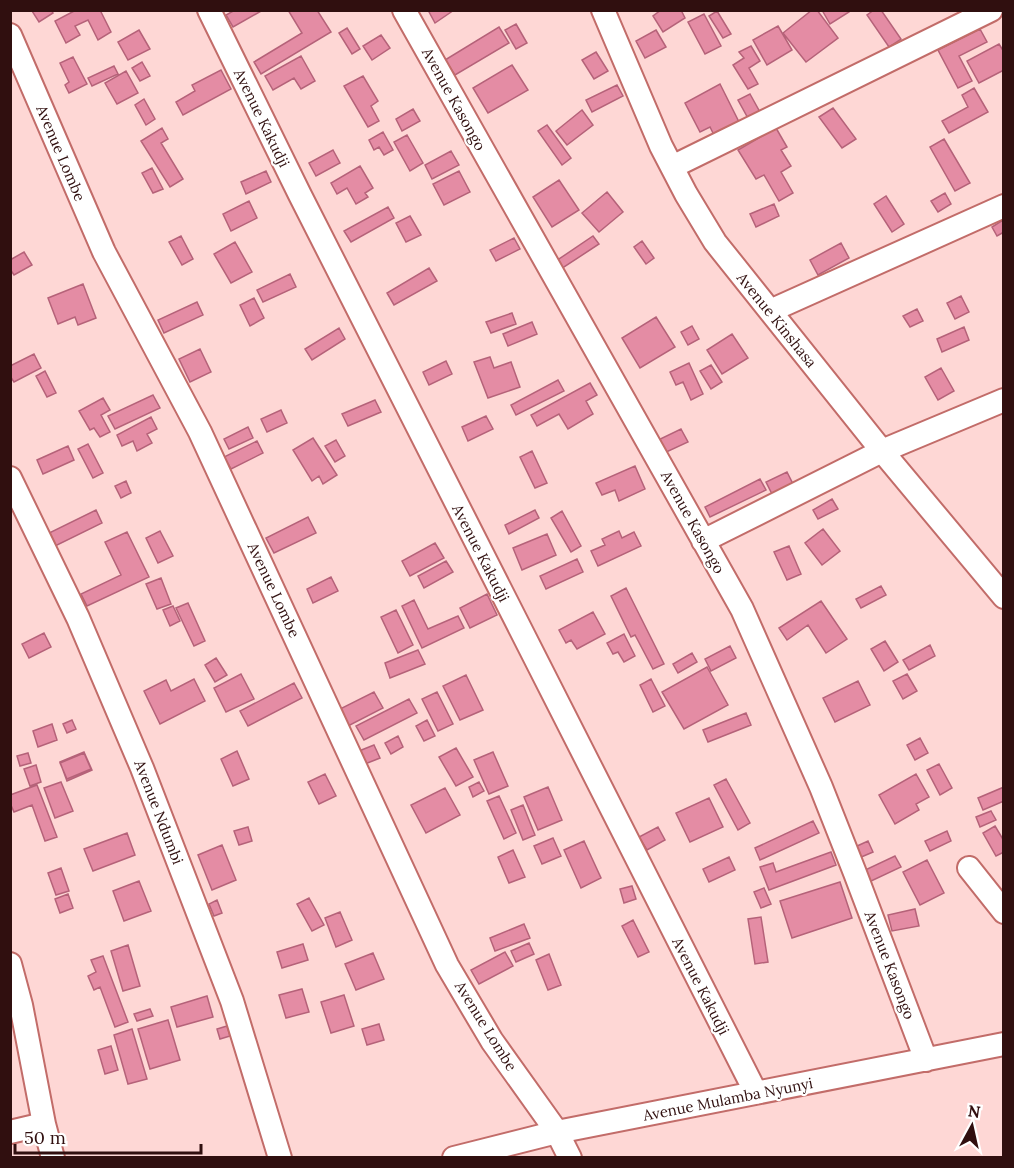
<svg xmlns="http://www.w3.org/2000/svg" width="1014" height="1168" viewBox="0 0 1014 1168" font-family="Lora,serif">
	<rect width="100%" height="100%" fill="#fed7d5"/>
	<path fill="#e48ca4" stroke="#b56279" stroke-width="1.5" d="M51 10 53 13 39 22 32 11Z
		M76 10H100L111 32 98 40 88 20 75 26 80 35 66 43 55 21Z
		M235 10H263L233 27 226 15Z
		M288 10H317L331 32 261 74 254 62 302 33Z
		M428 10H454L435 23Z
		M661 10H681L685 18 663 32 653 16Z
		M812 10H817L838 38 806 62 783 33Z
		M822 10H848L849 12 830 24Z
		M874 10H881L901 39 889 47 867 15Z
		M717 11 731 34 723 38 709 16Z
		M704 14 721 46 705 54 688 22Z
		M516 24 527 43 516 49 505 30Z
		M778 26 792 50 767 65 753 40Z
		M499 27 509 43 455 75 445 60Z
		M347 28 360 49 352 54 339 33Z
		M980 29 987 42 959 56 972 81 958 88 938 50Z
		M139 30 150 49 128 60 118 42Z
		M656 30 666 47 645 58 636 41Z
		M381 35 390 48 372 60 363 46Z
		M999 44 1004 52V70L979 83 967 61Z
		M751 46 760 61 749 68 758 84 748 89 733 65 744 58 739 52Z
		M596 52 608 71 594 79 582 60Z
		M301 56 315 81 301 89 294 78 273 90 265 76Z
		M73 57 87 84 69 93 65 85 69 82 60 63Z
		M142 62 150 76 140 81 132 68Z
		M512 65 528 90 488 113 473 88Z
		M114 66 118 74 92 86 88 78Z
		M221 70 231 89 183 115 176 102 195 91 192 85Z
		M126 71 138 93 117 104 105 83Z
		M363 76 378 101 371 106 379 121 368 127 344 86Z
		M720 84 739 122 714 135 710 127 700 132 685 103Z
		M617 85 623 96 592 112 586 100Z
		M974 88 988 112 949 133 942 121 968 107 962 95Z
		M750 94 761 114 749 120 738 100Z
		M144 99 155 119 146 125 135 105Z
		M833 108 856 139 842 148 819 117Z
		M413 109 420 121 402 131 396 119Z
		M582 110 593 125 567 145 556 131Z
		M547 125 571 158 562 165 538 131Z
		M162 128 168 139 161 143 183 179 170 187 141 141Z
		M776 128 787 147 781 150 791 166 781 172 793 193 779 201 764 175 756 179 738 150Z
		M383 132 393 150 384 155 379 147 374 150 369 140Z
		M407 135 423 163 410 171 394 142Z
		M944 139 970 183 955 191 930 147Z
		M333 150 340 163 316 176 309 163Z
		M451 151 459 165 432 179 425 165Z
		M360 166 373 188 365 193 368 197 356 204 347 188 337 194 331 183Z
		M152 168 163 189 153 193 142 173Z
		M266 171 271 182 246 194 241 182Z
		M459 171 470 192 444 205 433 184Z
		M559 180 579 210 552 227 533 197Z
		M607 192 623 212 599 232 582 213Z
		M945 193 951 204 938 212 931 201Z
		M886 196 904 224 892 232 874 204Z
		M249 201 257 218 231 231 223 214Z
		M774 204 779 216 756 227 750 214Z
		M388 207 394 218 351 242 344 231Z
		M410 216 421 235 406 242 396 223Z
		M1003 220 1004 232 997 236 992 227Z
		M181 236 193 259 182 265 169 242Z
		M593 236 599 244 561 269 556 261Z
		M514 238 520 249 496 261 490 250Z
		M642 241 654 258 646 264 634 247Z
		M235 242 252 272 231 283 214 254Z
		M841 243 849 258 818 275 810 260Z
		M24 252 32 265 14 275 10 269V260Z
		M429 268 437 281 394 305 387 293Z
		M290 274 296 287 263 302 257 290Z
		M83 284 96 318 78 325 75 317 58 324 48 298Z
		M961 296 969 312 955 319 947 303Z
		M254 298 264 318 250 326 240 305Z
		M197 302 203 315 164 333 158 320Z
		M917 309 923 321 910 327 903 316Z
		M512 313 516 324 491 333 486 322Z
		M656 317 675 347 640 368 622 338Z
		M532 322 537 334 508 346 503 334Z
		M692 326 699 339 688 345 681 332Z
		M964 327 969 340 942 352 937 339Z
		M339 328 345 339 312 360 305 349Z
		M732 334 748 358 722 374 707 350Z
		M200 349 211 372 190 382 179 359Z
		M34 354 41 368 14 382 10 376V366Z
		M490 357 494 368 511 362 520 387 488 398 474 362Z
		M446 361 452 374 429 385 423 372Z
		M689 363 703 394 691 400 683 382 676 385 670 372Z
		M711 365 722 382 711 389 700 371Z
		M941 368 954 391 938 400 925 377Z
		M45 371 56 393 47 397 36 376Z
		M558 380 564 391 516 415 511 405Z
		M590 383 597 395 586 401 593 414 568 429 559 414 537 426 531 415Z
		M153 395 160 408 115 429 108 416Z
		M103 398 110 410 101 415 110 432 100 437 94 428 90 430 79 411Z
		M375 400 381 412 348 426 342 414Z
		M281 410 287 423 267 432 261 419Z
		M486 416 493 429 468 441 462 427Z
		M151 417 157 429 147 434 152 443 137 451 133 441 122 446 117 435Z
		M248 427 253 438 229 449 224 439Z
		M681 429 688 442 662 454 656 441Z
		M313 438 337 475 323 484 319 476 312 481 293 450Z
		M336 440 345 456 335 462 325 446Z
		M257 441 263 453 231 469 224 457Z
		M88 444 103 473 93 478 78 449Z
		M68 446 74 460 43 474 37 460Z
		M532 451 547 483 535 488 520 457Z
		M635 466 645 489 619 501 615 490 602 495 596 483Z
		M787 472 793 484 772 494 766 482Z
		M760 479 766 490 710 517 705 507Z
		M126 481 131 493 121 498 115 486Z
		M832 499 838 509 818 519 813 510Z
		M96 510 102 523 51 548 45 535Z
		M535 510 539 518 509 534 505 525Z
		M562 511 581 546 571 552 551 518Z
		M308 517 316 533 274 553 266 538Z
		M823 529 840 551 822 565 805 543Z
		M160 531 173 556 158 563 146 538Z
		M619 531 622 538 634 532 641 546 598 566 591 551 605 545 602 539Z
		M127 532 149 577 87 606 81 594 121 575 105 542Z
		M547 534 556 555 522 570 513 548Z
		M435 543 444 558 410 576 402 561Z
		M789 546 801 574 787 580 774 552Z
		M577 559 583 572 546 589 540 576Z
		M446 561 453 572 424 588 418 576Z
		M331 577 338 591 313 603 307 589Z
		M161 578 171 604 157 609 146 584Z
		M881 586 886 595 861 608 856 599Z
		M626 588 664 664 653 669 635 635 631 637 611 596Z
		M487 594 497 615 470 628 460 608Z
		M414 600 428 629 458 616 464 628 422 648 402 606Z
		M821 601 847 639 826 653 808 625 787 640 779 628Z
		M188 603 205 641 194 646 176 608Z
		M173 606 180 621 170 626 163 610Z
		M396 610 413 645 398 653 381 617Z
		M593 612 605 634 577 649 571 640 566 643 559 630Z
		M44 633 51 647 29 658 22 644Z
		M624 634 635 656 624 662 618 652 613 654 607 643Z
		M885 641 898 662 884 671 871 649Z
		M930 645 935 656 909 670 903 660Z
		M730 646 736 658 711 671 705 659Z
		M418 650 425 664 390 678 385 663Z
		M692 653 697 662 678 673 673 664Z
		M216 658 227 675 215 682 205 665Z
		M707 667 728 705 684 729 662 692Z
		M241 674 254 699 226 712 214 688Z
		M907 674 917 691 903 699 893 681Z
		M466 675 483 710 460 720 443 686Z
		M194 679 205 701 160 724 144 691 166 680 171 691Z
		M651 679 665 706 653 712 640 685Z
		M858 681 870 705 835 722 823 698Z
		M294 683 302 698 248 726 240 711Z
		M374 692 383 708 348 726 340 709Z
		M437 692 453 724 438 731 422 699Z
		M409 699 417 713 364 740 356 726Z
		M746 713 751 725 708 742 703 730Z
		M72 720 76 729 67 733 63 724Z
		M427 720 435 736 424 741 416 726Z
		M52 724 57 740 38 747 33 731Z
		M398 736 403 747 391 754 385 743Z
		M920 738 928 753 915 760 907 745Z
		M374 745 380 758 365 764 359 751Z
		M456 748 473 777 456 786 439 757Z
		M237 751 249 779 233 786 221 759Z
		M84 752 92 770 67 781 60 762Z
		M493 752 508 786 489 794 474 760Z
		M28 753 31 763 20 766 17 756Z
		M84 753 91 769 67 779 60 763Z
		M939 764 952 788 940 795 927 770Z
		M36 765 41 782 30 786 24 769Z
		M325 774 336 796 319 804 308 782Z
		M916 774 929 797 916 804 919 810 895 824 879 795Z
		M726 779 750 823 738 830 714 785Z
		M61 782 73 811 55 818 44 788Z
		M479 782 484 791 473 797 469 787Z
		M37 785 57 837 45 841 32 805 14 812 10 803V795Z
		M548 787 562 820 538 830 524 797Z
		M1004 787V801L983 810 978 798Z
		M445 788 460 815 426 833 411 805Z
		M499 796 516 833 504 839 487 801Z
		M709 798 723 827 690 842 676 813Z
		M523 805 535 835 523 840 511 810Z
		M991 811 996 820 980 827 976 817Z
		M813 821 819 833 760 860 755 848Z
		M995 826 1004 841V852L996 856 983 833Z
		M248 827 252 841 239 845 234 831Z
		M658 827 665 840 647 850 639 837Z
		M947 831 951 841 930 851 925 841Z
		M127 833 135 855 93 871 84 849Z
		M553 838 561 856 542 864 534 846Z
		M584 841 601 878 581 888 564 850Z
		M868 841 873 852 859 858 855 847Z
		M222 845 236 880 212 890 198 855Z
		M513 850 525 877 509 883 498 857Z
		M831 852 836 865 769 890 760 867 773 863 776 872Z
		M895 856 901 867 869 882 863 871Z
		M729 857 735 870 709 882 703 869Z
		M927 860 944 893 920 905 903 872Z
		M61 868 69 891 56 895 48 873Z
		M139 881 151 911 124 921 113 891Z
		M840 882 852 918 792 938 780 901Z
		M632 886 636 899 624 903 620 889Z
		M764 888 771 904 761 908 754 892Z
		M68 894 73 908 60 913 55 899Z
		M309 898 324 925 312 931 297 904Z
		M217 900 222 913 214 916 209 904Z
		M915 909 919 926 892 931 888 915Z
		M340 912 352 940 336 947 325 918Z
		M761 917 768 962 755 964 748 919Z
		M633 920 649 952 638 957 622 926Z
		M524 924 530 938 495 951 490 938Z
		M529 943 534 954 516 962 511 951Z
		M303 944 308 960 282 968 277 952Z
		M128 945 140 986 123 991 111 951Z
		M505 952 513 966 479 984 471 970Z
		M373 953 384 979 356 990 345 964Z
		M549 954 561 985 548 990 536 960Z
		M103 956 128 1022 115 1027 100 987 94 990 88 976 96 972 91 960Z
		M302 989 309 1012 286 1018 279 995Z
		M344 995 354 1026 331 1033 321 1002Z
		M207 996 213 1017 177 1027 171 1007Z
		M150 1009 153 1016 137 1021 134 1014Z
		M168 1020 180 1060 150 1069 138 1029Z
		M379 1024 384 1040 367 1045 362 1029Z
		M227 1026 230 1036 220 1039 217 1029Z
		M132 1029 147 1079 128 1084 114 1035Z
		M111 1046 118 1070 105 1074 98 1050Z"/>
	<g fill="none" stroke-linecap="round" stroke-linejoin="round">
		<defs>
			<path id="minor" d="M209 10 300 195 756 1093
				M404 10 742 609 821 787 855 873 926 1060
				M603 10 661 146 686 194 715 242 882 451 1004 597
				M10 35 104 252 200 432 447 965 492 1041 557 1132 570 1158
				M672 167 991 10
				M770 311 1004 206
				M10 478 78 618 142 768 232 1001 280 1158
				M703 541 882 451 1004 400
				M969 868 1004 912
				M10 964 21 1005 44 1124 53 1158
				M10 1132 44 1124
				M454 1158 557 1132 1004 1044"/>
		</defs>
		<use href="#minor" stroke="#c26c69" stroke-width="26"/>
		<use href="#minor" stroke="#fff" stroke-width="22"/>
	</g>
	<g text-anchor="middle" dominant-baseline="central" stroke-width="4.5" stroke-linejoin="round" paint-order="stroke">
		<g font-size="15" fill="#300f0f" stroke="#fff">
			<text transform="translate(454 99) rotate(61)">Avenue Kasongo</text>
			<text transform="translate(262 118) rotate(64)">Avenue Kakudji</text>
			<text transform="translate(61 153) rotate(67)">Avenue Lombe</text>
			<text transform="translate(777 320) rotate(51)">Avenue Kinshasa</text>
			<text transform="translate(693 522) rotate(61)">Avenue Kasongo</text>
			<text transform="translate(481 553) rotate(63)">Avenue Kakudji</text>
			<text transform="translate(274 590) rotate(65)">Avenue Lombe</text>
			<text transform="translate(159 812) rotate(69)">Avenue Ndumbi</text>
			<text transform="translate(890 965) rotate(69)">Avenue Kasongo</text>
			<text transform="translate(701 986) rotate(63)">Avenue Kakudji</text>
			<text transform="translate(486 1026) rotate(58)">Avenue Lombe</text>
			<text transform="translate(728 1099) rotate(-11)">Avenue Mulamba Nyunyi</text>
		</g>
	</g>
	<rect width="1014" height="1168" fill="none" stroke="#300f0f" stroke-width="24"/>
	<g transform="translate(972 1126) rotate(8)" stroke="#ffffff" stroke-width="4.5" paint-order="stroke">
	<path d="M0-4.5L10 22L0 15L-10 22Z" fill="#300f0f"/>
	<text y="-9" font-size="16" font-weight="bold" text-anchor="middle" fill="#300f0f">N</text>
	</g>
	<path d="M15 1144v9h186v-9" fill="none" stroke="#300f0f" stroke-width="3"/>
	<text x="24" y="1144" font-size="18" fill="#300f0f" stroke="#ffffff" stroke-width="4.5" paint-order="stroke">50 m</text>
</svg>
